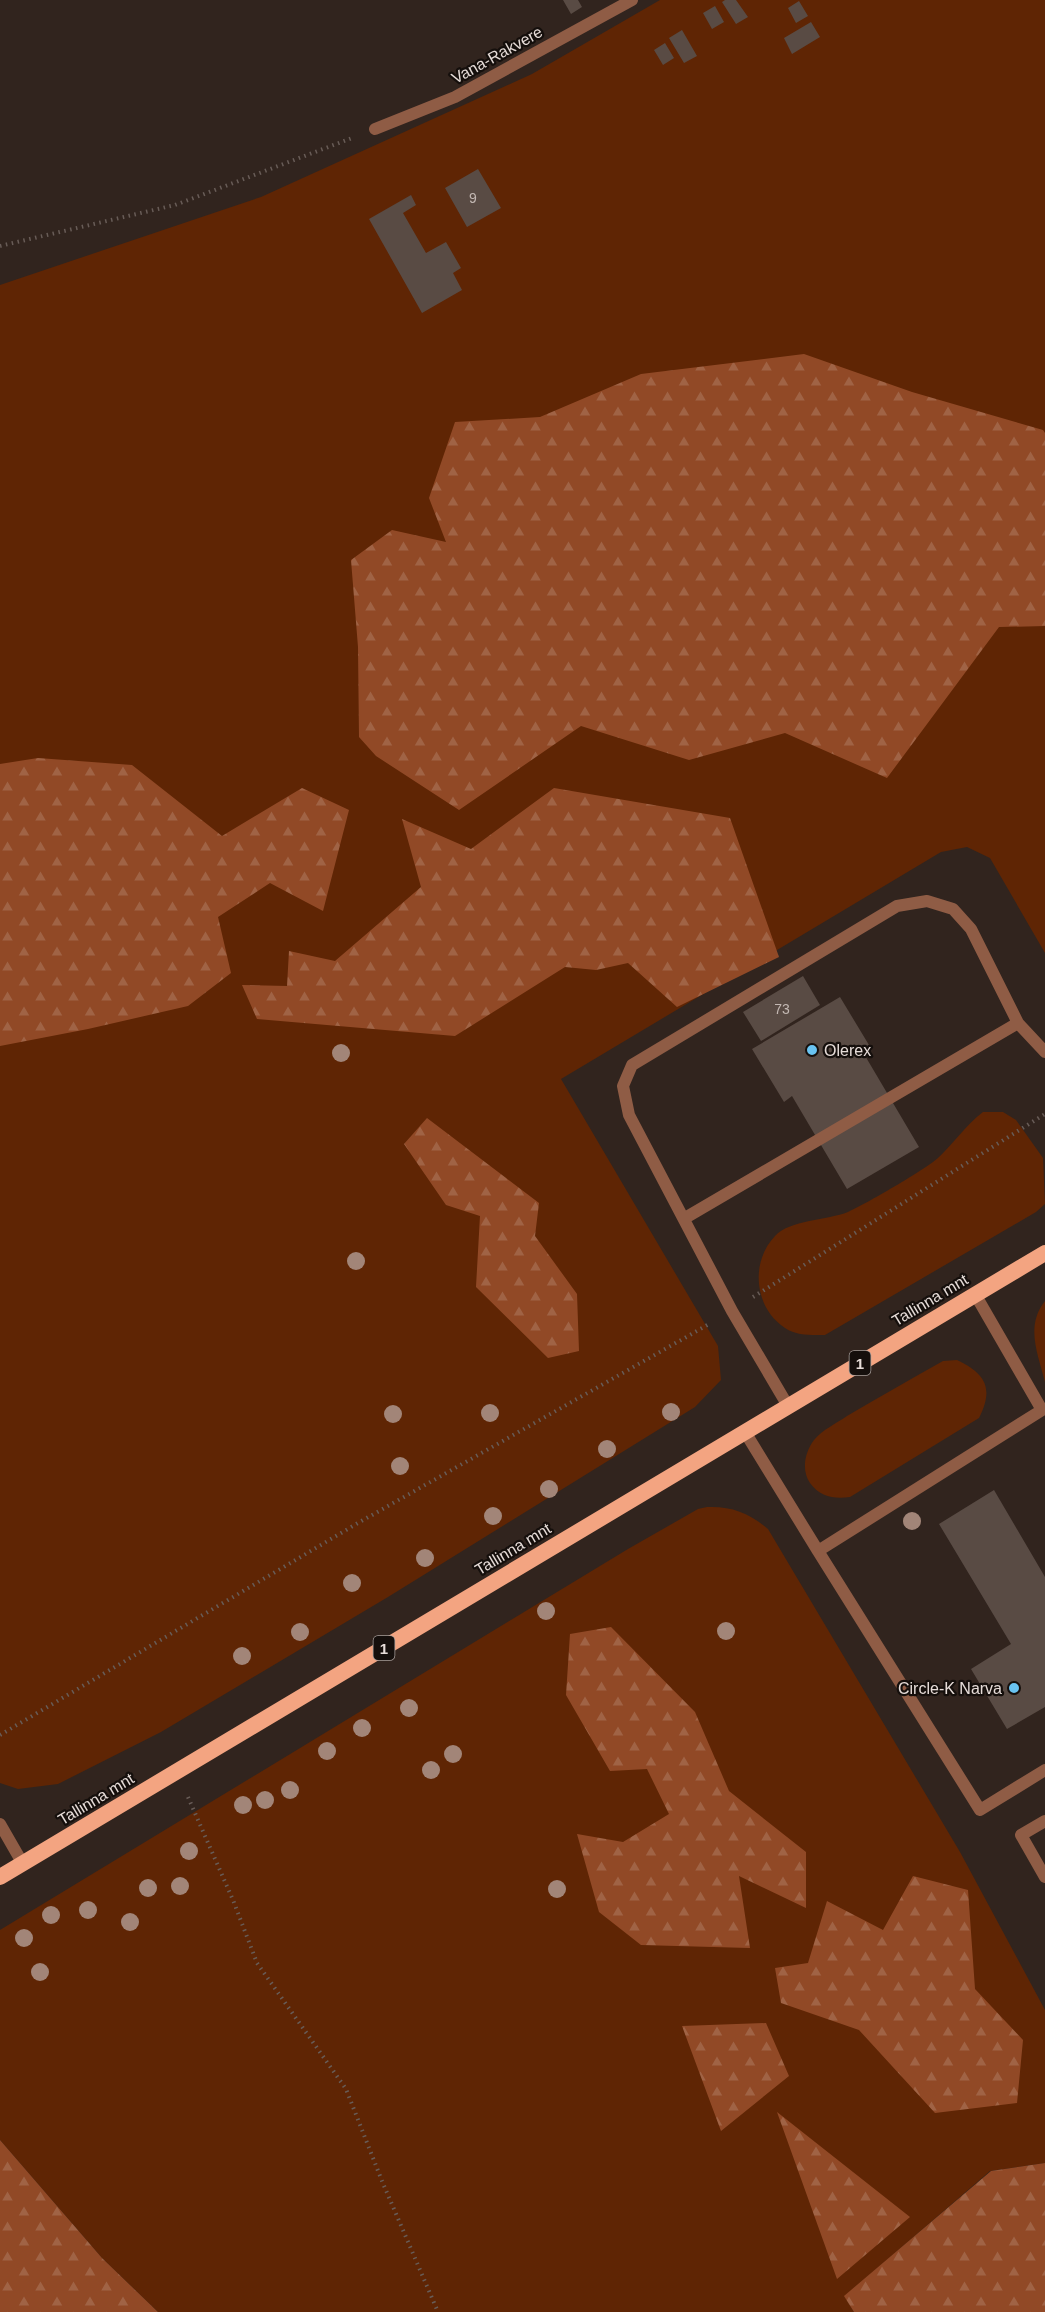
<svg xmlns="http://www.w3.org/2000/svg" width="1045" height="2312" viewBox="0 0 1045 2312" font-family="Arial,sans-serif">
	<defs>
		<pattern id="forest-firs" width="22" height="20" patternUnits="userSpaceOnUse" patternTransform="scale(1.5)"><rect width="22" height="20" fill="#914926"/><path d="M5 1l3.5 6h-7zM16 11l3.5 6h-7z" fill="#a06345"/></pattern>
	</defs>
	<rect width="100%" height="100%" fill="#31241e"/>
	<path fill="#5f2504" d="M660 0H1045V953L990 858 967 847 941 852 561 1079 718 1346 721 1380 695 1407 388 1597 161 1732 58 1784 18 1789 0 1783V285L261 197 532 74Z
		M983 1112H1003L1016 1120 1043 1158 1045 1204 1036 1212 825 1335C811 1335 797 1336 785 1328 754 1308 750 1262 775 1236 789 1220 828 1220 848 1212 864 1205 926 1169 938 1158 954 1143 966 1125 983 1112Z
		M1045 1301V1382C1038 1354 1025 1326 1045 1301Z
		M957 1360C986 1374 994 1388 979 1418L850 1497C834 1499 820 1497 810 1483 801 1470 805 1452 814 1440 822 1430 837 1423 847 1416 879 1397 911 1379 943 1361Z
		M707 1507C732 1506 749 1513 768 1529L960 1852 1045 2010V2163L990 2171 845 2296 854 2312H158L102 2258 0 2140V1930L628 1549 698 1509Z"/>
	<path fill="url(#forest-firs)" d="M804 354 912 392 1043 430 1045 433V626L999 627 887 778 785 733 689 760 581 726 459 810 376 756 359 737 358 647 351 560 392 530 446 542 429 498 455 422 540 417 641 374Z
		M38 758 132 765 222 836 302 788 349 810 323 911 270 883 218 917 231 973 188 1006 88 1029 0 1046V764Z
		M554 788 730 818 779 957 677 1007 628 963 596 970 565 967 455 1036 257 1019 242 985 287 986 289 951 335 961 421 887 402 819 471 849Z
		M427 1118 539 1203 535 1236 577 1294 579 1351 548 1358 476 1287 480 1216 446 1205 404 1144Z
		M611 1627 695 1712 729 1791 806 1852V1908L739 1876 750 1948 641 1945 599 1912 577 1834 623 1842 669 1814 647 1769 610 1771 566 1695 570 1634Z
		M913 1876 968 1890 975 1989 1023 2040 1017 2103 935 2113 859 2030 781 2003 775 1968 808 1963 827 1901 883 1930Z
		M766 2023 789 2076 721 2131 682 2026Z
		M777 2112 910 2217 837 2279Z
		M0 2140 102 2258 158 2312H0Z
		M1045 2163V2312H854L844 2296 991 2171Z"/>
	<path fill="#594b44" d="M563 0H578L582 7 571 14Z
		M725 0H736L748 17 736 24 722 2Z
		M799 1 808 16 796 23 788 8Z
		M715 6 724 22 712 29 703 13Z
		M811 22 820 37 792 54 784 38Z
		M682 30 697 56 684 63 669 38Z
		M665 43 674 58 663 65 654 50Z
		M478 169 501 208 467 227 445 188Z
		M411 195 416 205 403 213 426 253 446 242 461 268 453 273 462 290 422 313 369 219Z
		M803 976 820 1005 761 1041 743 1012Z
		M840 997 872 1050 864 1054 919 1147 847 1189 792 1096 784 1102 752 1049Z
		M994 1490 1045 1577V1707L1007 1729 971 1669 1011 1644 939 1524Z"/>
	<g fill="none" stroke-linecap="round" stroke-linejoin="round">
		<path stroke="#685c57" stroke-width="4" stroke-dasharray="1.5 4.5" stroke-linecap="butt" d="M0 246 175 205 352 138
			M753 1297 1045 1114
			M0 1735 358 1523 711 1323
			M188 1797 233 1900 257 1963 346 2089 382 2181 438 2312"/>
		<path stroke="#8f5c45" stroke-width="12" d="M685 1218 1018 1023
			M788 1406 732 1311 629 1115 623 1086 632 1065 897 906 927 901 953 909 971 929 1018 1023 1045 1052
			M745 1432 818 1551 1042 1410 975 1294
			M818 1551 980 1810 1045 1770
			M1045 1821 1021 1835 1045 1877"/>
		<path stroke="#8f5c45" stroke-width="12" d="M375 129 455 97 632 0
			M0 1824 23 1864"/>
		<path stroke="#f3a481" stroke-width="16" d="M0 1877 1045 1253"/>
	</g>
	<g fill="#a28578">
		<circle cx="341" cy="1053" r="9"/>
		<circle cx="356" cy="1261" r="9"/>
		<circle cx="671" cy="1412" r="9"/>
		<circle cx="490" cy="1413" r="9"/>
		<circle cx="393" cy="1414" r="9"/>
		<circle cx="607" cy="1449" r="9"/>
		<circle cx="400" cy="1466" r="9"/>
		<circle cx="549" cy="1489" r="9"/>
		<circle cx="493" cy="1516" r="9"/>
		<circle cx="912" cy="1521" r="9"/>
		<circle cx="425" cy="1558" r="9"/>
		<circle cx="352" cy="1583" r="9"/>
		<circle cx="546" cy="1611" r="9"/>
		<circle cx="726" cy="1631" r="9"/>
		<circle cx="300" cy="1632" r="9"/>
		<circle cx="242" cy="1656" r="9"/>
		<circle cx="409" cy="1708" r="9"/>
		<circle cx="362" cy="1728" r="9"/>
		<circle cx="327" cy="1751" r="9"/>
		<circle cx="453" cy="1754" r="9"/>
		<circle cx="431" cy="1770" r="9"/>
		<circle cx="290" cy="1790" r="9"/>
		<circle cx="265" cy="1800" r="9"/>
		<circle cx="243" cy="1805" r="9"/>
		<circle cx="189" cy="1851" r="9"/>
		<circle cx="180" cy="1886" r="9"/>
		<circle cx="148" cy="1888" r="9"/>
		<circle cx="557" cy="1889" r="9"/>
		<circle cx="88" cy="1910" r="9"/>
		<circle cx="51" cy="1915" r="9"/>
		<circle cx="130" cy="1922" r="9"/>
		<circle cx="24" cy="1938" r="9"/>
		<circle cx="40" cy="1972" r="9"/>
	</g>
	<g fill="#69c3f1" stroke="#150f0c" stroke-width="2">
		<circle cx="812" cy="1050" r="6"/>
		<circle cx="1014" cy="1688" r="6"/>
	</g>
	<g text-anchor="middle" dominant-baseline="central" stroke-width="4.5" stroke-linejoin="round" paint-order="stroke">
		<g font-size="14" fill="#c3b8b3">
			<text x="473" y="198">9</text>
			<text x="782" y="1009">73</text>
		</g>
		<g fill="#150f0c" stroke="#a79e9b" stroke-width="1.5">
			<rect x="849.5" y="1351" width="21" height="24" rx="4.5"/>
			<rect x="373.5" y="1636" width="21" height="24" rx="4.5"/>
		</g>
		<g font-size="15" font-weight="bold" fill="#e6dcd8">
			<text x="860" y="1363">1</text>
			<text x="384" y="1648">1</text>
		</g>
		<g font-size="16" fill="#e6dcd8" stroke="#150f0c">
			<text transform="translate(497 55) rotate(-29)">Vana-Rakvere</text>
			<text transform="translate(930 1300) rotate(-31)">Tallinna mnt</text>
			<text transform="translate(513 1549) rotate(-31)">Tallinna mnt</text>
			<text transform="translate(96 1799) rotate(-31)">Tallinna mnt</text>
		</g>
		<g font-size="16" fill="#e6dcd8" stroke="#150f0c" text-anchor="start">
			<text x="824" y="1050">Olerex</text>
			<text x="1002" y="1688" text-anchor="end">Circle-K Narva</text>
		</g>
	</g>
</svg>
